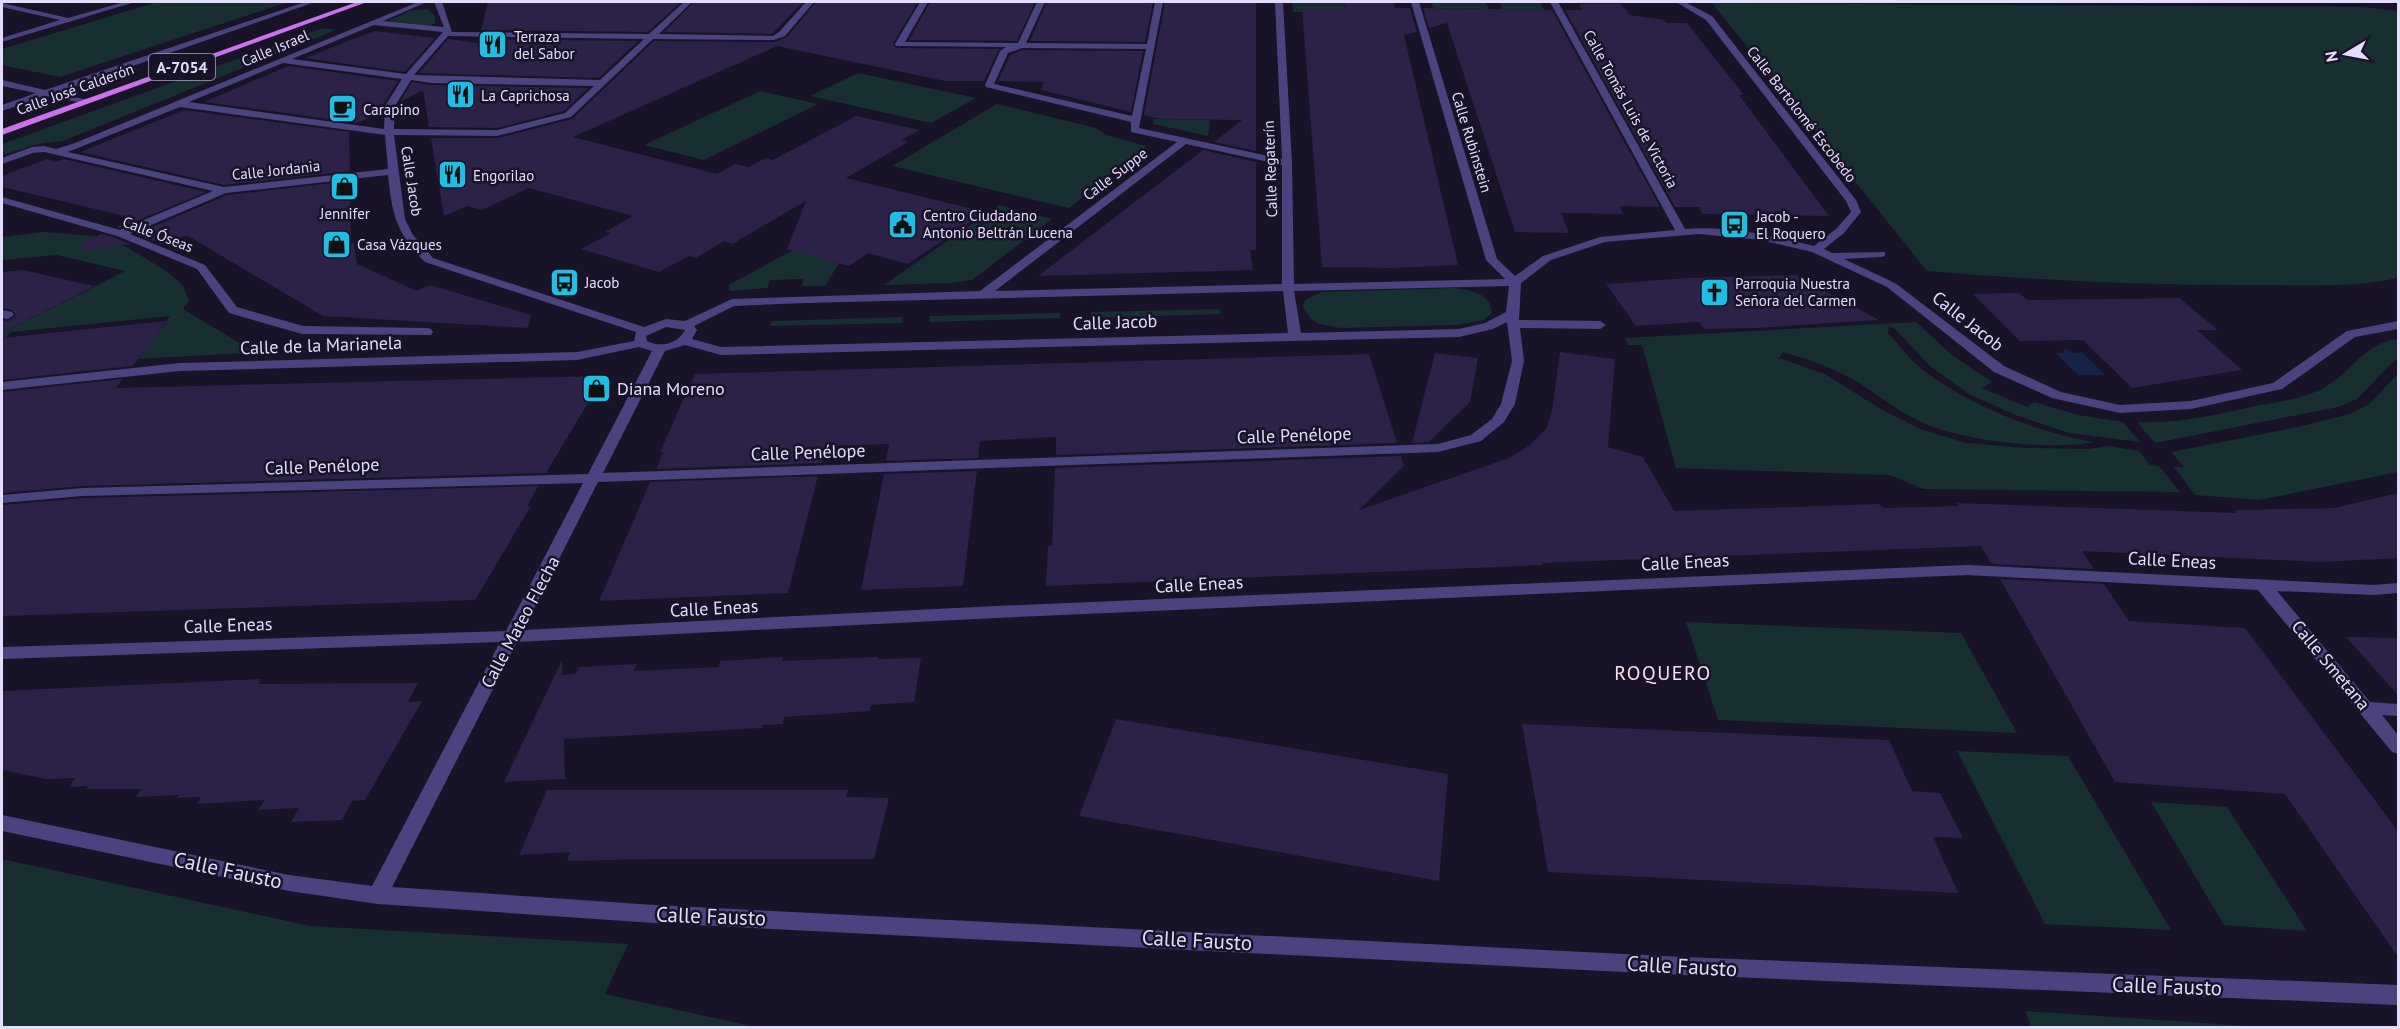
<svg xmlns="http://www.w3.org/2000/svg" width="2400" height="1029" viewBox="0 0 2400 1029" font-family="'PT Sans',sans-serif">
	<rect width="100%" height="100%" fill="#181327"/>
	<path fill="#172f30" d="M157 2H288L60 77 2 65V49Z
		M1292 2H1344L1346 13 1293 12Z
		M1431 2H1486L1489 9 1433 8Z
		M1499 2H1540L1544 10 1502 9Z
		M1712 3 2362 7 2398 11V278C2353 288 2304 285 2257 285 2146 286 2037 280 1927 271Z
		M428 9 435 16V23L429 26 388 21 409 11Z
		M323 28 336 30 63 141 38 144 2 155V144Z
		M858 73 976 98 931 123 810 96Z
		M760 91 818 104 704 160 644 145Z
		M997 104 1096 128 1106 135 1147 146 1069 208 892 166Z
		M1153 119 1210 120 1208 136 1153 124Z
		M999 205 1052 219 972 280 951 283 884 285Z
		M44 232 110 237 168 272 183 286 189 300 183 309 251 350 246 353 138 359 170 316 11 332 2 342V326L18 325 125 271 57 255 2 260V237Z
		M793 250 839 263 825 286H802L803 279 770 280 767 288 729 291V285Z
		M1451 288C1467 289 1494 293 1491 314L1484 320 1457 325 1340 328 1319 324 1310 318 1303 307 1305 300 1321 292Z
		M1220 309 1221 314 1091 318V312Z
		M1060 313V318L929 322 930 316Z
		M903 317 902 323 770 326 772 321Z
		M1916 322 1952 355 1992 382 1982 388 2027 407 2034 402 2078 415 2123 422 2140 442 2069 433 2013 414 1969 394 1931 367 1895 329 1889 326 1888 333C1899 345 1910 360 1923 370 1972 407 2034 431 2093 442 2052 451 1965 441 1926 424 1901 414 1881 397 1859 383 1835 368 1809 360 1783 352L1779 358 1825 374 1879 408 1920 429 1966 443 2025 448 2088 449 2109 446 2139 451 2150 465 2159 466 2180 492 1923 489 1890 475 1676 468 1642 345H1628L1625 338Z
		M2398 339V359L2393 362 2357 399 2338 407 2155 443 2137 422C2180 424 2219 414 2260 405 2282 401 2307 398 2327 386 2352 371 2366 342 2398 339Z
		M2398 374V472L2259 500 2195 495 2174 467H2184L2171 452 2298 427 2350 414 2369 404Z
		M1686 622 1961 633 2017 733 1718 720Z
		M1957 751 2068 756 2171 930 2045 924Z
		M2151 802 2227 807 2307 931 2224 925Z
		M2 859 310 926 628 944 605 994 756 1027H2Z
		M2026 1011 2263 1027H2031Z"/>
	<path fill="#152449" d="M2066 349 2074 353 2082 352 2105 375H2078L2056 353H2065L2063 350Z"/>
	<path fill="#2c2146" d="M488 2H681L648 32 481 30Z
		M694 2H803L772 34 664 32Z
		M816 2H918L893 43 896 48 999 49 984 81H945L777 46 573 137 717 174 735 164 749 167 766 158 773 160 856 116 920 130 902 140 908 142 846 178 985 212 908 264 868 253 849 266 787 249 806 201 732 244 724 241 696 258 689 256 659 272 581 249 611 233 605 232 633 216 529 188 482 210 467 206 444 216 431 138H498L572 119 654 41 775 42 787 37Z
		M930 2H1035L1017 41 909 40Z
		M1047 2H1153L1145 42 1030 41Z
		M1165 2H1256V151L1214 142 1242 120 1160 119 1144 115Z
		M1344 2H1394L1395 8H1410L1417 32 1404 35 1458 265 1392 268 1322 267 1302 8 1346 9Z
		M1579 4H1621L1630 15 1664 20 1666 23H1687L1744 95H1739L1829 216 1703 214 1699 207H1675L1565 10H1582Z
		M1423 8 1552 10 1660 207 1620 206 1623 214 1561 213 1569 233 1515 232 1447 23 1429 28Z
		M374 31 435 38 405 72 305 58Z
		M448 39 478 43V39L638 41 599 78 419 73Z
		M1022 50 1143 51 1131 112 1041 90 1044 82 998 81 1010 55Z
		M288 66 398 81 383 105V111L358 123 204 102Z
		M412 82 431 85 588 88 564 111 497 128 429 127 423 90 400 102Z
		M184 110 349 132 350 171 224 185 80 152Z
		M1203 150 1256 162V250H1250L1253 270 1038 276Z
		M47 159 56 162 64 159 206 192 120 228 116 227 134 218 2 187V176Z
		M350 181 351 244 354 243 357 264 417 291 430 285 531 315 528 328 323 316 188 236 153 241 136 234 227 195Z
		M101 234 116 238 130 244 83 250 81 243Z
		M23 270 94 286 2 333V320L9 321 16 315 12 310 2 308V272Z
		M1796 275 1879 320 1757 328 1704 329 1699 322 1636 326 1606 284 1688 278Z
		M2019 293 2027 300 2179 298 2218 330H2197L2242 370 2132 388 2083 340 2020 341 1973 294Z
		M166 321 133 366 2 380V338Z
		M1560 352 1615 359 1608 447 1643 457 1674 511 1879 504 1883 508 1959 506 1957 503 2237 513 2235 510 2334 508 2398 493V558L2322 562 2082 551 2094 569 1992 564 1981 546 1542 563 1543 565 1046 586 1048 546H1052L1055 468 1401 456 1404 466 1359 510 1509 458 1530 445 1546 429 1552 411Z
		M1435 353 1478 358 1470 402 1429 442 1412 443Z
		M1369 354 1397 443 1056 455V437L980 441 978 458 886 461 889 444 826 446 822 463 656 469 663 452H660L695 374Z
		M604 376 546 473 83 486 2 493V392L122 379 116 388Z
		M977 471 963 586 861 590 884 474Z
		M818 476 788 593 599 601 650 482Z
		M538 486 527 507 531 506 475 600 2 616V505L83 498Z
		M2000 579 2104 584 2129 621 2245 628 2398 831V957L2285 794 2115 782Z
		M2346 637 2398 638V695Z
		M783 657 782 661 879 657 878 659 921 658 914 702 871 705 870 711 784 717 783 724 762 725V728L564 739 565 779 504 782 562 660V675L575 674 579 667 637 664 634 671 719 667 720 661Z
		M261 679 258 684 418 683 408 702 422 701 365 800 352 801 342 820 291 822 299 808 258 810 265 800 197 804 201 797 176 798 179 795 136 797 141 789H86L89 786 69 787 75 778 46 779 2 770V691Z
		M1116 719 1448 774 1439 881 1079 816Z
		M1522 724 1889 740 1912 791 1940 793 1963 838 1933 837 1958 893 1548 872Z
		M547 790H848L846 797 889 798 874 859H654L567 861 570 852 519 855Z"/>
	<g fill="none" stroke-linecap="round" stroke-linejoin="round">
		<path fill="#4b4380" fill-rule="evenodd" d="M124 2H135L2 42V38L60 20 2 7V3L68 18Z
			M305 2H315L56 93 88 100V104L46 96 2 111V105L36 93 2 86V80L45 90Z
			M418 2H427L383 21 444 27 434 2H442L452 32 649 34 684 2H692L659 34 773 36 779 32 806 2H814L785 36 774 40 653 39 571 117 497 136 394 135 405 219 413 235 433 258 644 327 666 319 685 321 732 299 980 291 1177 142 1131 132V122L986 87 985 85 1000 51 1006 47 896 46 895 44 920 2H928L905 42 1018 43 1037 2H1045L1026 43 1147 44 1155 2H1163L1139 128 1282 159 1275 2H1283L1292 163 1294 284 1505 279 1486 260 1411 2H1419L1497 259 1515 276 1543 256 1600 237 1675 230 1550 2H1558L1685 229C1728 225 1772 236 1814 246L1836 229 1851 212 1846 201 1706 20 1676 2H1685L1712 16 1856 200 1861 212 1844 233 1824 249 1832 253 1885 252V256L1881 257 1844 259 1895 283 2004 366 2061 392 2120 405 2191 401 2273 383 2347 331 2398 321V329L2355 337 2282 389 2191 409 2120 413 2052 398 1994 372 1887 287 1812 252 1761 240 1699 234 1605 242 1551 260 1521 283 1519 320 1600 321 1606 325 1600 329 1520 328 1524 361 1515 404 1504 422 1481 441 1438 452 598 482 523 630 996 606 1967 565 2374 585 2398 583V593L2374 595 2277 591 2370 702 2398 704V716L2382 715 2398 735V754L2392 752 2258 590 1967 575 996 618 517 642 392 887 654 905 1684 957 2398 985V1005L1684 975 654 923 378 904 289 891 2 831V815L289 875 372 886 500 642 2 659V647L506 631 583 483 83 496 2 503V495L83 488 588 474 652 351 639 347 577 360 180 371 2 390V382L180 363 577 352 634 341 636 332 425 262C396 233 392 214 388 175L226 193 130 234 205 265 237 307 303 326 427 328 431 329 433 332 431 335 302 334 229 313 197 269 117 236 2 203V197L120 230 213 191 44 152 33 153 2 164V158L32 147 44 146 56 149 75 143ZM374 25 443 32 406 74 292 59ZM448 36 644 39 600 80 414 75ZM1022 48 1146 49 1132 116 994 84 1008 53ZM283 63 402 79 385 106 384 129 189 102ZM411 80 431 83 594 86 565 113 497 130 394 129 395 106ZM180 107 385 135 388 169 224 187 68 152ZM1186 144 1282 165V284L995 291ZM1509 286 1506 312 1485 323 1459 329 1301 333 1294 291ZM1283 291 1288 333 721 347 692 339 697 330 694 326 734 306 806 303ZM1507 322 1512 361 1501 404 1492 419 1471 435 1438 444 603 473 665 351 685 345 721 355 1459 337 1493 329ZM666 327 685 330C678 344 660 348 647 341L646 336Z
			M2 310 12 312 14 315 8 319 2 318Z"/>
		<path fill="#cb70ee" fill-rule="evenodd" d="M357 2H367L2 135V129Z"/>
	</g>
	<defs>
		<symbol id="restaurant-square" viewBox="-11 -11 22 22"><rect x="-9" y="-9" width="18" height="18" rx="4" fill="#1fbfe5" stroke="#181327"/><path d="M-5-6h1v4h1v-4h1v4h1v-4h1v5L-1.5 .5V6h-2V.5L-5-1ZM5-6V6H3V1.5H1.5Q1.5-4 5-6Z" fill="#111"/></symbol>
		<symbol id="cafe-square" viewBox="-11 -11 22 22"><rect x="-9" y="-9" width="18" height="18" rx="4" fill="#1fbfe5" stroke="#181327"/><path d="M-5.5-4.5H6V0H3Q3 3.5 0 3.5H-2.5Q-5.5 3.5-5.5 0ZM3-3.2v2h1.7v-2ZM-6 4.5H4V6H-6Z" fill="#111"/></symbol>
		<symbol id="shop-square" viewBox="-11 -11 22 22"><rect x="-9" y="-9" width="18" height="18" rx="4" fill="#1fbfe5" stroke="#181327"/><path d="M-5-2.5h2.3a2.7 3.5 0 0 1 5.4 0H5L5.5 6h-11ZM-1.5-2.5h3a1.5 2.3 0 0 0-3 0Z" fill="#111"/></symbol>
		<symbol id="civic-square" viewBox="-11 -11 22 22"><rect x="-9" y="-9" width="18" height="18" rx="4" fill="#1fbfe5" stroke="#181327"/><path d="M-.6-6.5H3V-4.5H.6V-3L4-1V1h2V6H-6V1h2V-1L-.6-3ZM-1.2 2.5V6h2.4V2.5Z" fill="#111"/></symbol>
		<symbol id="bus-square" viewBox="-11 -11 22 22"><rect x="-9" y="-9" width="18" height="18" rx="4" fill="#1fbfe5" stroke="#181327"/><path d="M-5-6H5V4H4V6H2V4H-2V6H-4V4H-5ZM-3.5-4V0h7V-4ZM-3.5 1.2v1.5H-2V1.2ZM2 1.2v1.5H3.5V1.2Z" fill="#111"/></symbol>
		<symbol id="church-square" viewBox="-11 -11 22 22"><rect x="-9" y="-9" width="18" height="18" rx="4" fill="#1fbfe5" stroke="#181327"/><path d="M-1.2-6h2.4v3.5h3.3v2.4h-3.3V6h-2.4V-.1h-3.3v-2.4h3.3Z" fill="#111"/></symbol>
	</defs>
	<g fill-rule="evenodd">
		<use href="#restaurant-square" x="476" y="28" width="33" height="33"/>
		<use href="#restaurant-square" x="444" y="78" width="33" height="33"/>
		<use href="#cafe-square" x="326" y="92" width="33" height="33"/>
		<use href="#restaurant-square" x="436" y="158" width="33" height="33"/>
		<use href="#shop-square" x="328" y="170" width="33" height="33"/>
		<use href="#civic-square" x="886" y="208" width="33" height="33"/>
		<use href="#bus-square" x="1718" y="208" width="33" height="33"/>
		<use href="#shop-square" x="320" y="228" width="33" height="33"/>
		<use href="#bus-square" x="548" y="266" width="33" height="33"/>
		<use href="#church-square" x="1698" y="276" width="33" height="33"/>
		<use href="#shop-square" x="580" y="372" width="33" height="33"/>
	</g>
	<g text-anchor="middle" dominant-baseline="central" stroke-width="5" stroke-linejoin="round" paint-order="stroke">
		<g font-size="15" fill="#e3ddfb" stroke="#181327" text-anchor="start">
			<text x="514" y="36">Terraza<tspan x="514" dy="17">del Sabor</tspan></text>
			<text x="481" y="95">La Caprichosa</text>
			<text x="363" y="109">Carapino</text>
			<text x="473" y="175">Engorilao</text>
			<text x="345" y="213" text-anchor="middle">Jennifer</text>
			<text x="923" y="215">Centro Ciudadano<tspan x="923" dy="17">Antonio Beltrán Lucena</tspan></text>
			<text x="1756" y="216">Jacob -<tspan x="1756" dy="17">El Roquero</tspan></text>
			<text x="357" y="244">Casa Vázques</text>
			<text x="585" y="282">Jacob</text>
			<text x="1735" y="283">Parroquia Nuestra<tspan x="1735" dy="17">Señora del Carmen</tspan></text>
		</g>
		<g font-size="15" fill="#e3ddfb" stroke="#181327">
			<text transform="translate(275 48) rotate(-23)">Calle Israel</text>
			<text transform="translate(75 89) rotate(-20)">Calle José Calderón</text>
			<text transform="translate(1631 109) rotate(61)">Calle Tomás Luis de Victoria</text>
			<text transform="translate(1802 114) rotate(52)">Calle Bartolomé Escobedo</text>
			<text transform="translate(1472 142) rotate(73)">Calle Rubinstein</text>
			<text transform="translate(1270 169) rotate(-92)">Calle Regaterín</text>
			<text transform="translate(276 170) rotate(-6)">Calle Jordania</text>
			<text transform="translate(1115 174) rotate(-37)">Calle Suppe</text>
			<text transform="translate(412 181) rotate(81)">Calle Jacob</text>
			<text transform="translate(158 234) rotate(21)">Calle Óseas</text>
		</g>
		<rect fill="#181327" stroke="#a6a0bb" stroke-width="1.5" x="149" y="54" width="66" height="26" rx="4.5"/>
		<g font-size="16" font-weight="bold" fill="#e3ddfb">
			<text x="182" y="67">A-7054</text>
		</g>
		<g font-size="18" fill="#e3ddfb" stroke="#181327">
			<text transform="translate(1968 321) rotate(38)">Calle Jacob</text>
			<text transform="translate(1115 322) rotate(-2)">Calle Jacob</text>
			<text transform="translate(321 345) rotate(-2)">Calle de la Marianela</text>
			<text transform="translate(1294 435) rotate(-2)">Calle Penélope</text>
			<text transform="translate(808 452) rotate(-2)">Calle Penélope</text>
			<text transform="translate(322 466) rotate(-2)">Calle Penélope</text>
			<text transform="translate(2172 560) rotate(3)">Calle Eneas</text>
			<text transform="translate(1685 562) rotate(-3)">Calle Eneas</text>
			<text transform="translate(1199 584) rotate(-3)">Calle Eneas</text>
			<text transform="translate(714 608) rotate(-3)">Calle Eneas</text>
			<text transform="translate(520 622) rotate(-62)">Calle Mateo Flecha</text>
			<text transform="translate(228 625) rotate(-2)">Calle Eneas</text>
			<text transform="translate(2331 665) rotate(50)">Calle Smetana</text>
		</g>
		<g font-size="18" fill="#e3ddfb" stroke="#181327" text-anchor="start">
			<text x="617" y="388">Diana Moreno</text>
		</g>
		<g font-size="20" letter-spacing="1.5" fill="#fbdeee" stroke="#181327">
			<text x="1663" y="673">ROQUERO</text>
		</g>
		<g font-size="21" fill="#e3ddfb" stroke="#181327">
			<text transform="translate(228 870) rotate(12)">Calle Fausto</text>
			<text transform="translate(711 916) rotate(2)">Calle Fausto</text>
			<text transform="translate(1197 940) rotate(3)">Calle Fausto</text>
			<text transform="translate(1682 966) rotate(3)">Calle Fausto</text>
			<text transform="translate(2167 986) rotate(2)">Calle Fausto</text>
		</g>
	</g>
	<rect width="2400" height="1029" fill="none" stroke="#e3ddfb" stroke-width="6"/>
	<g transform="translate(2346 54) rotate(260)" stroke="#181327" stroke-width="4.5" paint-order="stroke">
	<path d="M0-4.5L10 22L0 15L-10 22Z" fill="#e3ddfb"/>
	<text y="-9" font-size="16" font-weight="bold" text-anchor="middle" fill="#e3ddfb">N</text>
	</g>
</svg>
